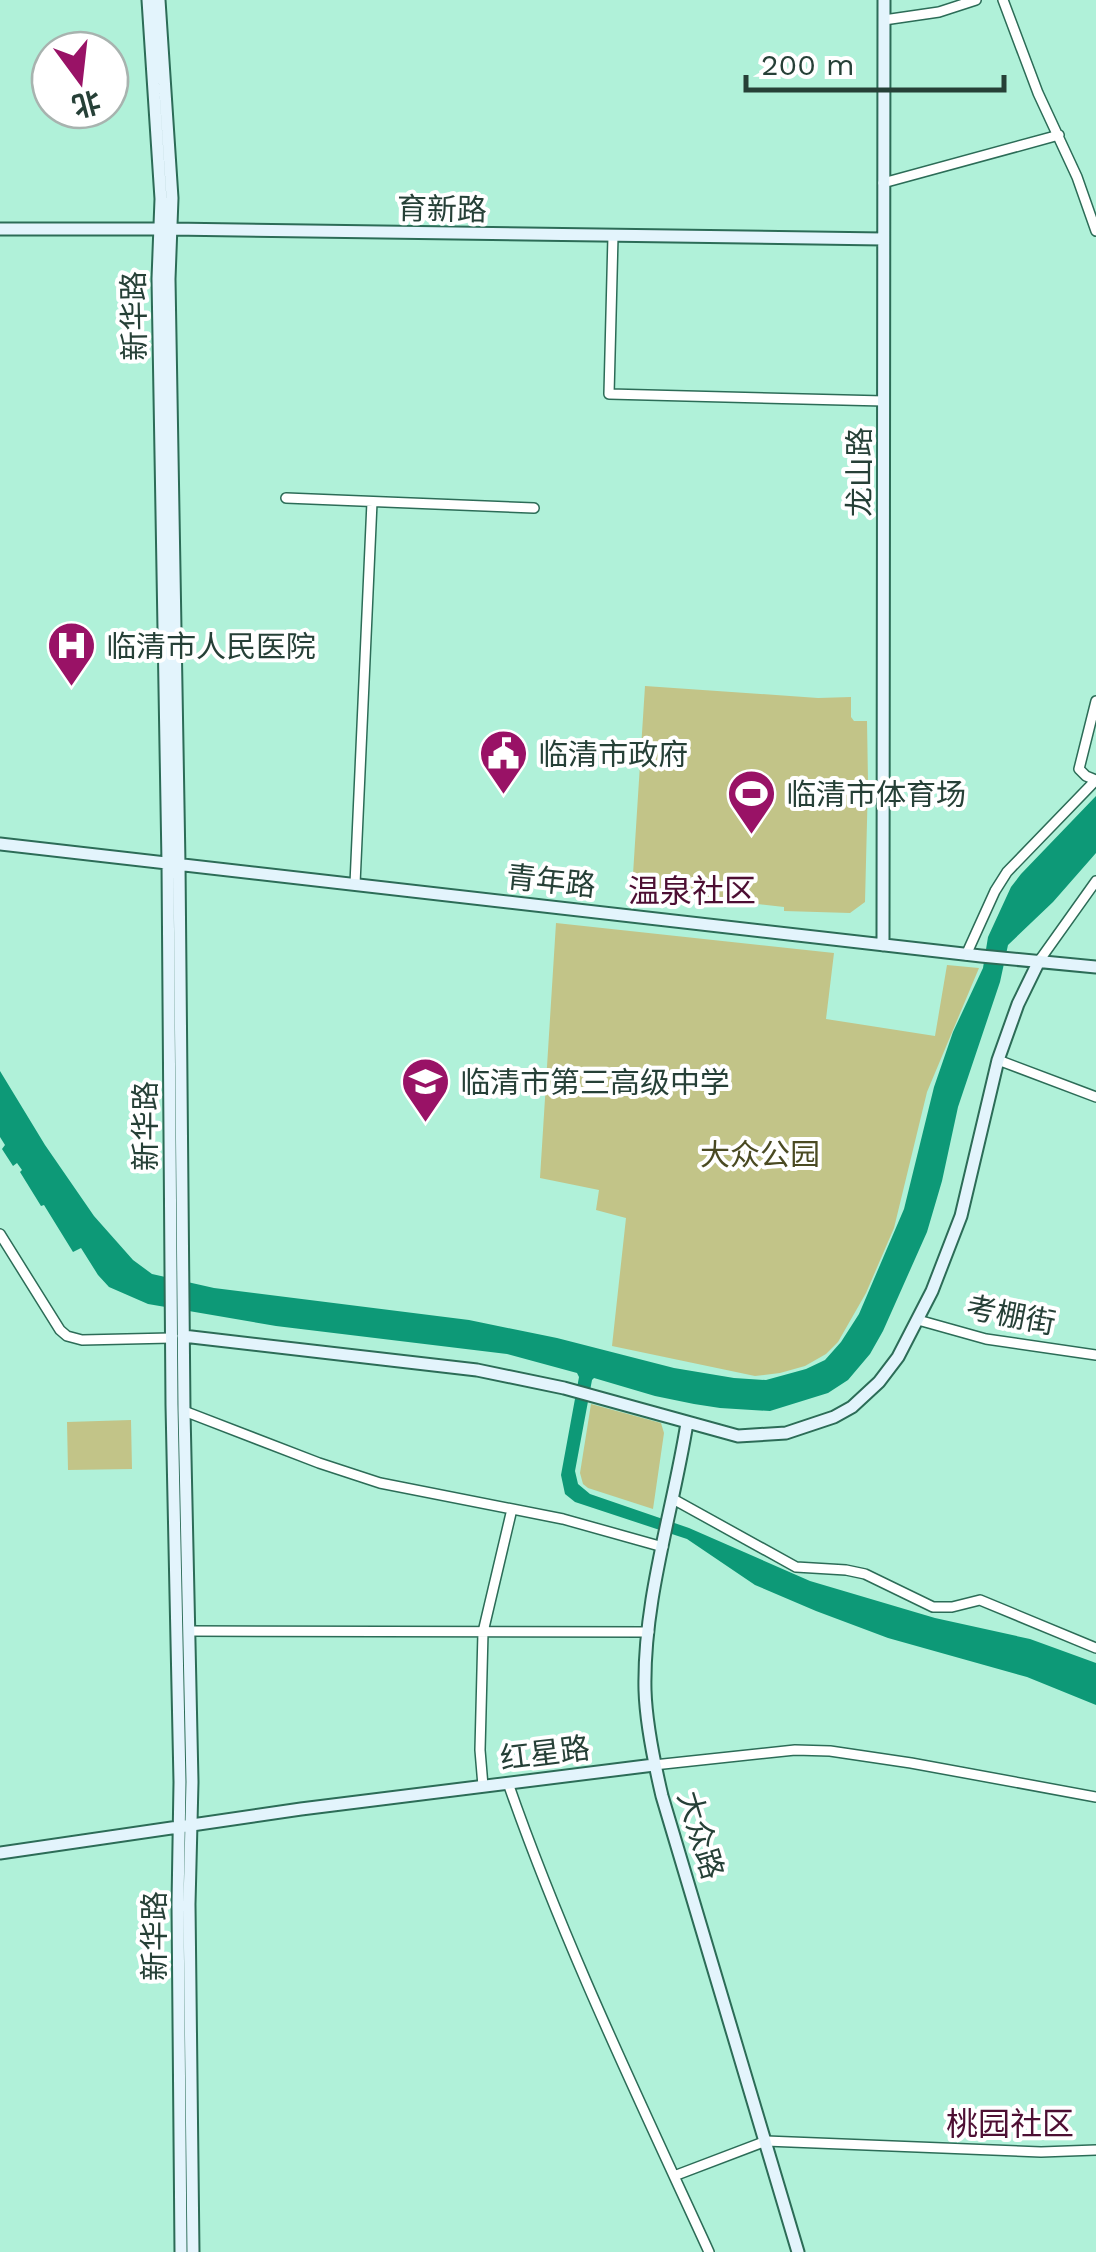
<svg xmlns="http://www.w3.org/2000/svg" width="1096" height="2252" viewBox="0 0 1096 2252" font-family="'Work Sans','Noto Sans SC',sans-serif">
	<rect width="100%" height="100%" fill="#b0f1d9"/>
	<path fill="#c2c488" d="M645 686 818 698 851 697V717L854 721H867L868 782 865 902 850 913 784 911V907L632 890Z
		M556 923 834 953 826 1019 935 1036 947 965 979 968 927 1092 894 1228 866 1293 838 1342 826 1354 805 1366 780 1373 755 1376 612 1346 626 1218 596 1210 599 1190 540 1178Z
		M591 1404 661 1423 664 1433 653 1509 588 1488 583 1484 580 1473Z
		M131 1420 132 1469 68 1470 67 1422Z"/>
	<path fill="#0d9977" d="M1096 796V853L1053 902 1008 945 1000 982 958 1107 942 1181 927 1232 883 1331 870 1354 848 1380 828 1393 770 1411 720 1408 694 1404 655 1396 594 1378 592 1380 575 1471 578 1484 590 1494 689 1528 810 1581 935 1618 1030 1639 1096 1663V1705L1027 1677 888 1638 816 1611 755 1585 687 1539 575 1502 565 1494 561 1475 579 1377 577 1373 507 1354 276 1326 148 1304 109 1287 98 1275 81 1248 73 1252 44 1205 41 1206 20 1172 22 1170 17 1163 13 1166 2 1149 5 1145 0 1137V1071L45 1145 94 1216 133 1260 152 1274 214 1288 469 1320 557 1338 674 1368 734 1378 766 1380 806 1369 825 1360 841 1342 859 1314 904 1209 934 1087 953 1032 983 968 988 937 1011 887 1021 874Z"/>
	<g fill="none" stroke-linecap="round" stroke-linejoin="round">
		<defs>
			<path id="street" d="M1003 0 1038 93 1077 177 1096 231
				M884 20 939 12 976 0
				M883 183 1059 135
				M613 236 609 394 884 401
				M286 498 534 508
				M1096 701 1079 769 1086 776 1096 780
				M355 884 372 502
				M966 955 995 891 1007 872 1096 780
				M1039 961 1096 881
				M998 1060 1096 1097
				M0 1234 60 1330 67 1336 82 1340 171 1338
				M918 1320 986 1339 1096 1355
				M184 1411 319 1463 380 1483 563 1519 663 1547
				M673 1499 796 1567 846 1570 865 1574 933 1607H952L980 1600 1096 1648
				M190 1631 649 1632
				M654 1765 795 1750 830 1751 911 1763 1096 1797
				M508 1783C564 1944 638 2097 709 2252
				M483 1786 480 1750 483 1632 512 1509
				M674 2176 766 2141 1041 2152 1096 2150"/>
			<path id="secondary" d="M148 0 161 199 158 279 168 863 172 1405 180 1782 178 1904 181 2252
				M159 0 172 198 169 279 179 864 184 1411 192 1782 189 1904 193 2252
				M0 229H171L883 239
				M0 844 981 956 1096 967
				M883 945 884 0
				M183 1336 477 1370 564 1388 738 1436 786 1433 834 1417 852 1407 879 1382 898 1357 932 1291 961 1216 998 1060 1018 1004 1039 961
				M687 1423C673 1511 643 1600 645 1690 646 1725 654 1762 662 1796L798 2252
				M0 1853 301 1809 654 1765"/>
		</defs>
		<use href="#street" stroke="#2c6c57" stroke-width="12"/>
		<use href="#secondary" stroke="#2c6c57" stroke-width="15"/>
		<use href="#street" stroke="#fff" stroke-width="9"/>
		<use href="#secondary" stroke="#e3f4fc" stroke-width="11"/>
	</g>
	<defs>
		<symbol id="hospital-pin" viewBox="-11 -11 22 30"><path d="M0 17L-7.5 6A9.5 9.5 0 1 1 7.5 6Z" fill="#991266" stroke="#fff"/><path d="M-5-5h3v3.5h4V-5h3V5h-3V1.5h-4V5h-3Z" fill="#fff"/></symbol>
		<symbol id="civic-pin" viewBox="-11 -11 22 30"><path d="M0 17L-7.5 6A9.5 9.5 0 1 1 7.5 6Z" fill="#991266" stroke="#fff"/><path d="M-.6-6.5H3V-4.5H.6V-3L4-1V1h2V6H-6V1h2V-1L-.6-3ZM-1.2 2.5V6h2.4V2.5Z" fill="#fff"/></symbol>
		<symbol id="stadium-pin" viewBox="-11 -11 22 30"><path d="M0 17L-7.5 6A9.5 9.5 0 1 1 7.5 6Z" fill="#991266" stroke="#fff"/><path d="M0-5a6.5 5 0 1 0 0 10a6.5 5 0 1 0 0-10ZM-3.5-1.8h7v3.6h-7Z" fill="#fff"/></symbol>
		<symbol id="school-pin" viewBox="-11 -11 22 30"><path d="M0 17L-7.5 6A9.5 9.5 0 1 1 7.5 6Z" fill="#991266" stroke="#fff"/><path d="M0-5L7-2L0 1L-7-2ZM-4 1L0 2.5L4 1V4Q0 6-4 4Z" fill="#fff"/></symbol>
	</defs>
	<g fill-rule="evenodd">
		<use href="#hospital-pin" x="44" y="618" width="55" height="75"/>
		<use href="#civic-pin" x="476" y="726" width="55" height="75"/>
		<use href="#stadium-pin" x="724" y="766" width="55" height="75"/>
		<use href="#school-pin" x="398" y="1054" width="55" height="75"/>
	</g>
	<g text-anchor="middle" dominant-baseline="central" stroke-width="8" stroke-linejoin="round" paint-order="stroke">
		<g font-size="30" fill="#264037" stroke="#fff">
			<text transform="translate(442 209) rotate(1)">育新路</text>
			<text transform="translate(134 316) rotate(-91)">新华路</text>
			<text transform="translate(859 472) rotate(-90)">龙山路</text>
			<text transform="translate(551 881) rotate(6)">青年路</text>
			<text transform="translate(145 1126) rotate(-90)">新华路</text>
			<text transform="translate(1011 1315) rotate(11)">考棚街</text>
			<text transform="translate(545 1753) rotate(-7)">红星路</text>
			<text transform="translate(701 1835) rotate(73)">大众路</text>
			<text transform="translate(154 1936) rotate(-90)">新华路</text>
		</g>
		<g font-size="30" fill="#264037" stroke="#fff" text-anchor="start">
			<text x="106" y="646">临清市人民医院</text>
			<text x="538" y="754">临清市政府</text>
			<text x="786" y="794">临清市体育场</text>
			<text x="460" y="1082">临清市第三高级中学</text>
		</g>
		<g font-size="30" fill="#4a4a22" stroke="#fff">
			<text x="760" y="1154">大众公园</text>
		</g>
		<g font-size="32" fill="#4d0f33" stroke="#fff">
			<text x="692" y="891">温泉社区</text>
			<text x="1010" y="2124">桃园社区</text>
		</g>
	</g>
	<g transform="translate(80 80) rotate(165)"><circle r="48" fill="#ffffff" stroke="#a8b3af" stroke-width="2.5"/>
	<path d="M0-8L18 38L0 25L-18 38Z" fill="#991266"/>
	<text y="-15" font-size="28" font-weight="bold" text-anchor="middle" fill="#264037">北</text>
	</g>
	<path d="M746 75v15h258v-15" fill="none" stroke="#264037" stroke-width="5"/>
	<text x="761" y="75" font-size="30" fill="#264037" stroke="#ffffff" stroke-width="8" paint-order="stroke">200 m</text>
</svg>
